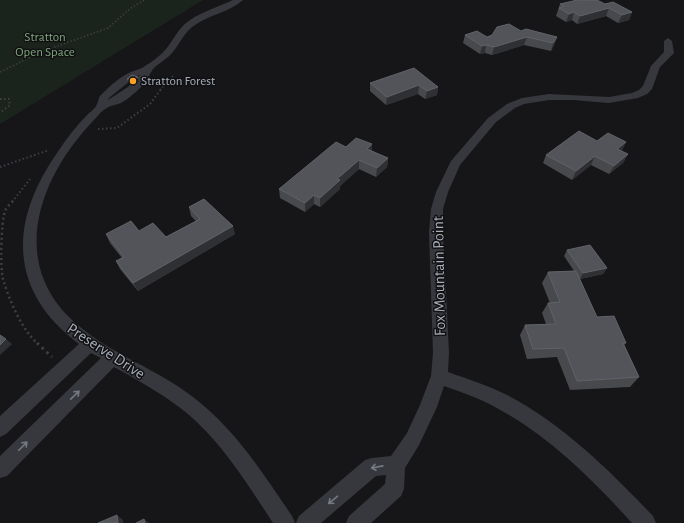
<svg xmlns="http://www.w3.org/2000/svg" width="684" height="523" viewBox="0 0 684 523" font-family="'Alegreya Sans',sans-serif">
	<rect width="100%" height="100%" fill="#161618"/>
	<path fill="#1b241c" d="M0 0H203L0 124Z"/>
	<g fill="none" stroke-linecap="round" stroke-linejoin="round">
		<path stroke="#3c3f45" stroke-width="1.5" stroke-dasharray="1.5 2" stroke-linecap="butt" d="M0 72 41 52 108 28 131 8 144 0
			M160 90 173 76"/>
		<path stroke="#3c3f45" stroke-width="2" stroke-dasharray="1.5 2.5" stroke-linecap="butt" d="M0 99H9L10 105 0 113
			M98 129 117 128 150 104 161 89
			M0 167 49 150
			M12 202 30 179"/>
		<path stroke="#3c3f45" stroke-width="2.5" stroke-dasharray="2 3" stroke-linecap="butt" d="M13 201C10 204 6 208 5 211 1 222 0 268 3 279 9 300 22 330 38 344"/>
		<path stroke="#3c3f45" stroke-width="3" stroke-dasharray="2.5 4" stroke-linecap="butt" d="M37 343 52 357"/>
		<path fill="#37383d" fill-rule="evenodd" d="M233 0H243C230 12 209 15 195 25 184 32 180 44 172 53 167 59 159 63 153 69 149 75 146 82 141 87 135 93 128 99 121 103 116 105 111 105 107 108 102 110 98 116 94 120 38 178 6 266 79 326 113 355 157 369 193 397 234 428 263 473 292 516L295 523H273C246 482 219 437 179 407 159 392 136 379 114 367L7 476 0 478V456L101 358 91 353 6 434 0 437V416L79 344C8 291 9 222 57 153 66 139 77 125 89 113 92 111 96 107 97 104 99 100 98 97 102 94 110 86 121 76 131 72 135 70 141 69 145 66 152 62 161 55 166 49 172 42 176 33 182 27 192 15 218 7 233 0ZM140 75 128 87 108 100 109 98 136 76Z
			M668 38 672 41 674 53 660 67 652 89 647 94 638 98 609 103 573 100H549L524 104 515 108 496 122 460 165 448 192 443 209V232L449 353 448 372C468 379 489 386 507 395 564 425 609 470 653 516L656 523H632C592 479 548 435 495 407 479 398 461 392 444 386L437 407 419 445 405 468 404 489 401 496 371 523H346L349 516 385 484 386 475 376 476 321 523H296L299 516 365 460 372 458 391 456 407 433 420 405 431 376 433 353 429 232 431 209 436 192 451 161 488 118 507 104 522 98 549 94 609 97 632 93 639 90 643 86 651 66 664 52V41Z"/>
	</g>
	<path fill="#47494d" d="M560 4H605L632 12 629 20 618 23 606 16 577 24 572 20 566 22 556 16Z
		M521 31 557 37 554 45 551 51 524 45 492 55 485 53 480 54 463 43 465 35 487 37 492 35Z
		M138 77 139 80 134 84 128 82 127 79Z
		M370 83 438 87 437 95 425 99 418 94 386 105 370 91Z
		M597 141 626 142 621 151 628 154 623 163 609 174 591 165 572 180 543 163 546 155Z
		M372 144V151L388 158 387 167 376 177 359 169 340 186V189L320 207 314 204 305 212 280 198 279 189Z
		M189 207 235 234 138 291 120 269 116 261 122 258 110 243 106 234 139 231 166 237 196 221 191 216Z
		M567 250 607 268 603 274 580 279 597 317 626 343 624 345 639 377 630 387 570 390 557 357 527 359 520 335 525 325 546 324 542 313 548 303H550L542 283 548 272 574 271 564 256Z"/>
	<path fill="#2f3033" d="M609 8 606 16 577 24 580 16Z
		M574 12 572 20 566 22 569 14Z
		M632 12 629 20 618 23 622 15Z
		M527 37 524 45 492 55 494 47Z
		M557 37 554 45 551 51 553 43Z
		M486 45 485 53 480 54 482 46Z
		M138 77 139 80 134 84 133 81Z
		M419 85 418 94 386 105 387 97Z
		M438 87 437 95 425 99 427 91Z
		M626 142 622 151 613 158 617 149Z
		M372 144V153L367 149Z
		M628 154 623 163 609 174 614 166Z
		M595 156 591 165 572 180 576 171Z
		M388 158 387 167 376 177 377 168Z
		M359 160V169L340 186V189L320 207V198L337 179Z
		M314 195V204L305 212V203Z
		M233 226 235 234 138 291 133 283Z
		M607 268 603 274 580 279 583 273Z
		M6 339 12 344 0 355V345Z
		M117 515 123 520V523H118Z
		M144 519 149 523H145Z"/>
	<path fill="#525459" stroke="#5f6268" d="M577 0H597L605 4 613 2 632 12 622 15 609 8 580 16 574 12 569 14 559 8 564 6 560 4Z
		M509 24 521 31 526 29 557 37 553 43 527 37 494 47 486 45 482 46 465 35 477 31 487 37 492 35 497 27Z
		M414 68 438 87 427 91 419 85 387 97 370 83Z
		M132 75 138 77 133 81 127 79Z
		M579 131 597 141 608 133 626 142 617 149 628 154 614 166 595 156 576 171 546 155Z
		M356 138 372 144 367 149 388 158 377 168 359 160 337 179 340 180 320 198 314 195 305 203 279 189 336 142 346 147Z
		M204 199 233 226 133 283 116 261 124 257 106 234 131 221 139 231 153 223 166 237 200 219 189 207Z
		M590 245 607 268 583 273 567 250Z
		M576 271 597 317 614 316 626 343H623L639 377 577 381 564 348 533 349 525 325 556 324 548 303 560 302 548 272Z
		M0 335 6 339 0 345Z
		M117 515 118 523H98Z
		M144 519 145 523H136Z"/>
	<defs><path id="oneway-shaft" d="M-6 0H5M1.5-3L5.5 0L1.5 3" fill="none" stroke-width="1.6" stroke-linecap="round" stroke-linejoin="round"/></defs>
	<g stroke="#757981">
		<use href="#oneway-shaft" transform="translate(75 395) rotate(-44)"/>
		<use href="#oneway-shaft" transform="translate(23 446) rotate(-45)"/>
		<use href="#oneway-shaft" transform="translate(377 467) rotate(169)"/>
		<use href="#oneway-shaft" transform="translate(333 500) rotate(140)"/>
	</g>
	<circle fill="#ffa127" stroke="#111113" stroke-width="1.5" cx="133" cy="81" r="4"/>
	<g text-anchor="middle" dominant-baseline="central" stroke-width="3" stroke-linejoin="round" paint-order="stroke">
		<g font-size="13" fill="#7ea67c" stroke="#111113">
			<text x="45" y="37">Stratton<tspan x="45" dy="15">Open Space</tspan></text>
		</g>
		<g font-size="13" fill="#a7aeb9" stroke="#111113" text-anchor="start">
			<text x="141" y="81">Stratton Forest</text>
		</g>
		<g font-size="16" fill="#a7aeb9" stroke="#111113">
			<text transform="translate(439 276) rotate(-91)">Fox Mountain Point</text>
			<text transform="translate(106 351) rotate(33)">Preserve Drive</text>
		</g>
	</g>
</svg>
